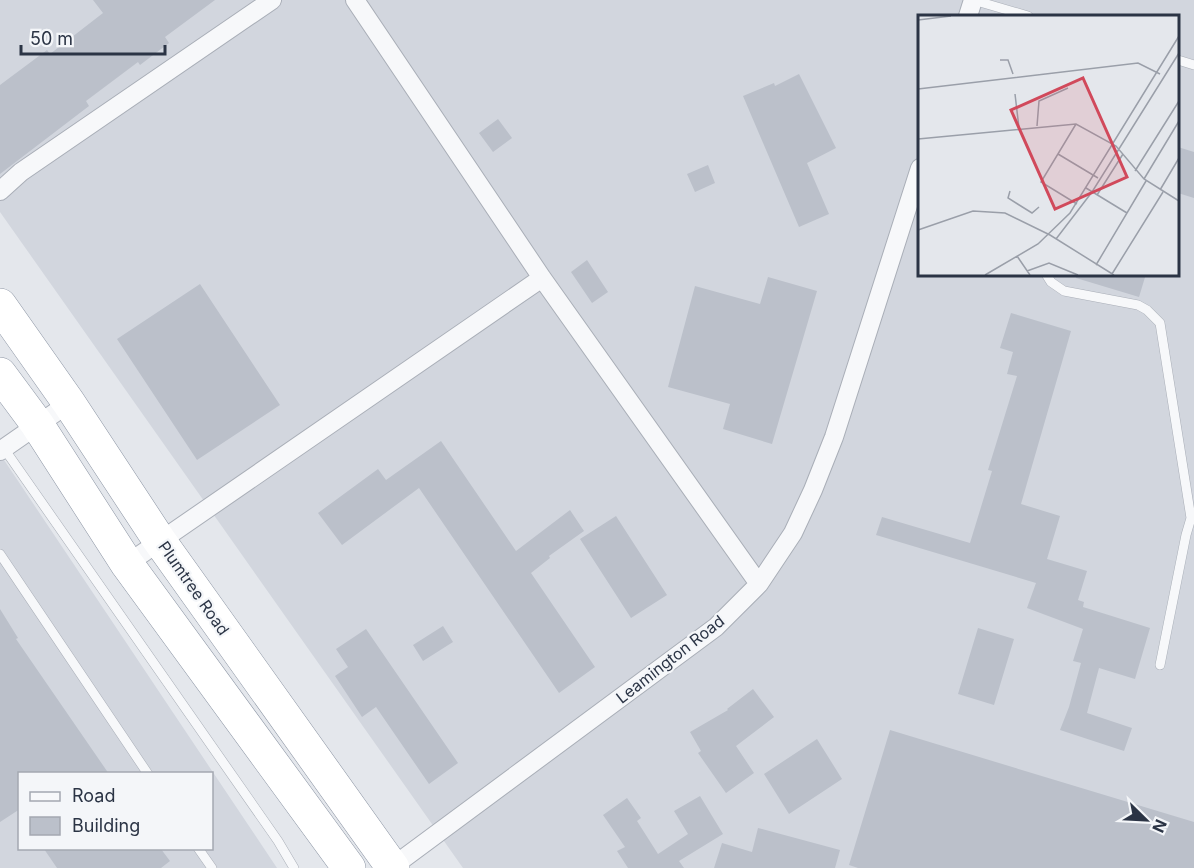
<svg xmlns="http://www.w3.org/2000/svg" width="1194" height="868" viewBox="0 0 1194 868" font-family="Inter,sans-serif">
	<rect width="100%" height="100%" fill="#e4e7ec"/>
	<path fill="#d2d6de" fill-rule="evenodd" d="M0 0H1194V868H463L0 212ZM920 16H1178V274H920Z
		M0 454 277 868H0ZM20 774H212V848H20Z"/>
	<path fill="#bbc0ca" d="M93 0H215L165 37 169 43 140 65 138 62 86 101 89 106 0 174V85L47 50 50 54 103 13Z
		M799 74 836 148 807 163 829 214 799 227 743 96 774 83 775 86Z
		M498 119 512 138 493 152 479 133Z
		M1178 147 1194 152V198L1178 193Z
		M708 165 715 183 695 192 687 174Z
		M587 260 608 292 592 303 571 272Z
		M1077 274H1146L1139 297 1076 278Z
		M768 277 817 291 772 444 723 429 730 404 668 387 695 286 760 304Z
		M200 284 280 405 197 460 117 339Z
		M1011 313 1071 331 1021 504 1060 516 1047 559 1087 571 1078 600 1084 602 1083 607 1150 628 1135 679 1099 668 1087 713 1132 728 1124 751 1060 730 1069 707 1081 663 1073 661 1083 629 1027 608 1036 583 876 535 882 517 970 543 992 471 988 470 1017 376 1007 374 1013 352 1000 348Z
		M441 441 516 551 570 510 584 531 549 556 550 558 531 573 595 667 559 693 419 488 342 545 318 513 378 469 386 480Z
		M616 516 667 595 631 618 580 539Z
		M0 609 18 638 16 639 109 774H20V809L0 822Z
		M443 626 453 642 423 661 413 645Z
		M978 628 1014 639 994 705 958 694Z
		M366 629 458 763 429 784 376 707 362 717 335 676 348 667 336 649Z
		M753 689 774 717 736 746 754 773 726 793 698 753 701 751 690 732 728 710 727 709Z
		M890 730 1194 822V868H858L849 865Z
		M817 739 842 779 789 814 764 774Z
		M700 796 723 834 679 861 684 868H628L617 851 625 847 603 815 627 798 641 818 637 821 658 854 688 834 674 811Z
		M758 828 840 850 835 868H714L722 843 752 852Z
		M44 849H161L170 861 161 868H57Z"/>
	<g fill="none" stroke-linecap="round" stroke-linejoin="round">
		<defs>
			<path id="lane" d="M973 0 1028 16
				M1178 60 1194 65
				M1046 274 1051 282 1064 291 1138 305 1147 310 1160 323 1191 518 1186 535 1160 665
				M3 447 278 841 294 868
				M0 554 148 774
				M198 848 212 868"/>
			<path id="street" d="M355 0 542 278 759 584
				M968 16 973 0
				M0 191 21 172 272 0
				M0 451 69 403
				M127 564 542 278
				M392 867 716 627 759 584 793 533 813 490 834 437 920 168"/>
			<path id="highway" d="M0 305 69 403 159 540 393 868
				M0 374 37 424 127 564 349 868"/>
		</defs>
		<use href="#lane" stroke="#a9aeb7" stroke-width="10"/>
		<use href="#street" stroke="#a9aeb7" stroke-width="20"/>
		<use href="#highway" stroke="#8b94a3" stroke-width="34"/>
		<use href="#lane" stroke="#f7f8fa" stroke-width="9"/>
		<use href="#street" stroke="#f7f8fa" stroke-width="18"/>
		<use href="#highway" stroke="#fff" stroke-width="33"/>
	</g>
	<g text-anchor="middle" dominant-baseline="central" stroke-width="4.5" stroke-linejoin="round" paint-order="stroke">
		<g font-size="16" fill="#2b3445" stroke="#f4f6f9">
			<text transform="translate(194 588) rotate(55)">Plumtree Road</text>
			<text transform="translate(670 659) rotate(-38)">Leamington Road</text>
		</g>
	</g>
	<g transform="translate(918 15)">
		<rect width="261" height="261" fill="#e4e7ec"/>
		<path fill="none" stroke="#9a9fa9" stroke-width="1.5" d="M0 5 33 1M82 45H90L95 59M0 74 220 48 242 59M97 79 101 113M158 109 123 167 159 189M119 111 121 86 150 73M0 124 158 109 198 131 226 164 261 186M140 139 180 163M217 156 261 86M226 164 261 106M168 173 209 198M242 175 261 143M92 176 90 183 114 198 121 192M179 180 205 139M0 215 55 196 87 198 132 220 196 260M138 224 174 177 261 38M99 241 112 260M178 250 228 166M109 256 131 248 160 260M194 259 245 177M67 260 120 229 152 198 261 21"/>
		<path fill="#d1495b" fill-opacity="0.15" stroke="#d1495b" stroke-width="3" d="M165 63 209 162 137 194 93 95Z"/>
		<rect width="261" height="261" fill="none" stroke="#2b3445" stroke-width="3"/>
	</g>
	<rect x="18" y="772" width="195" height="78" fill="#f4f6f9" stroke="#a4a8b1" stroke-width="1.5"/>
	<rect x="30" y="792" width="30" height="9" fill="#f7f8fa" stroke="#a4a8b1" stroke-width="1.5"/>
	<text x="72" y="802" font-size="18" fill="#2b3445">Road</text>
	<rect x="30" y="817" width="30" height="18" fill="#bbc0ca" stroke="#a4a8b1" stroke-width="1.5"/>
	<text x="72" y="832" font-size="18" fill="#2b3445">Building</text>
	<g transform="translate(1146 820) rotate(114)" stroke="#f4f6f9" stroke-width="4.5" paint-order="stroke">
	<path d="M0-4.5L10 22L0 15L-10 22Z" fill="#2b3445"/>
	<text y="-9" font-size="16" font-weight="bold" text-anchor="middle" fill="#2b3445">N</text>
	</g>
	<path d="M21 45v9h144v-9" fill="none" stroke="#2b3445" stroke-width="3"/>
	<text x="30" y="45" font-size="18" fill="#2b3445" stroke="#f4f6f9" stroke-width="4.5" paint-order="stroke">50 m</text>
</svg>
